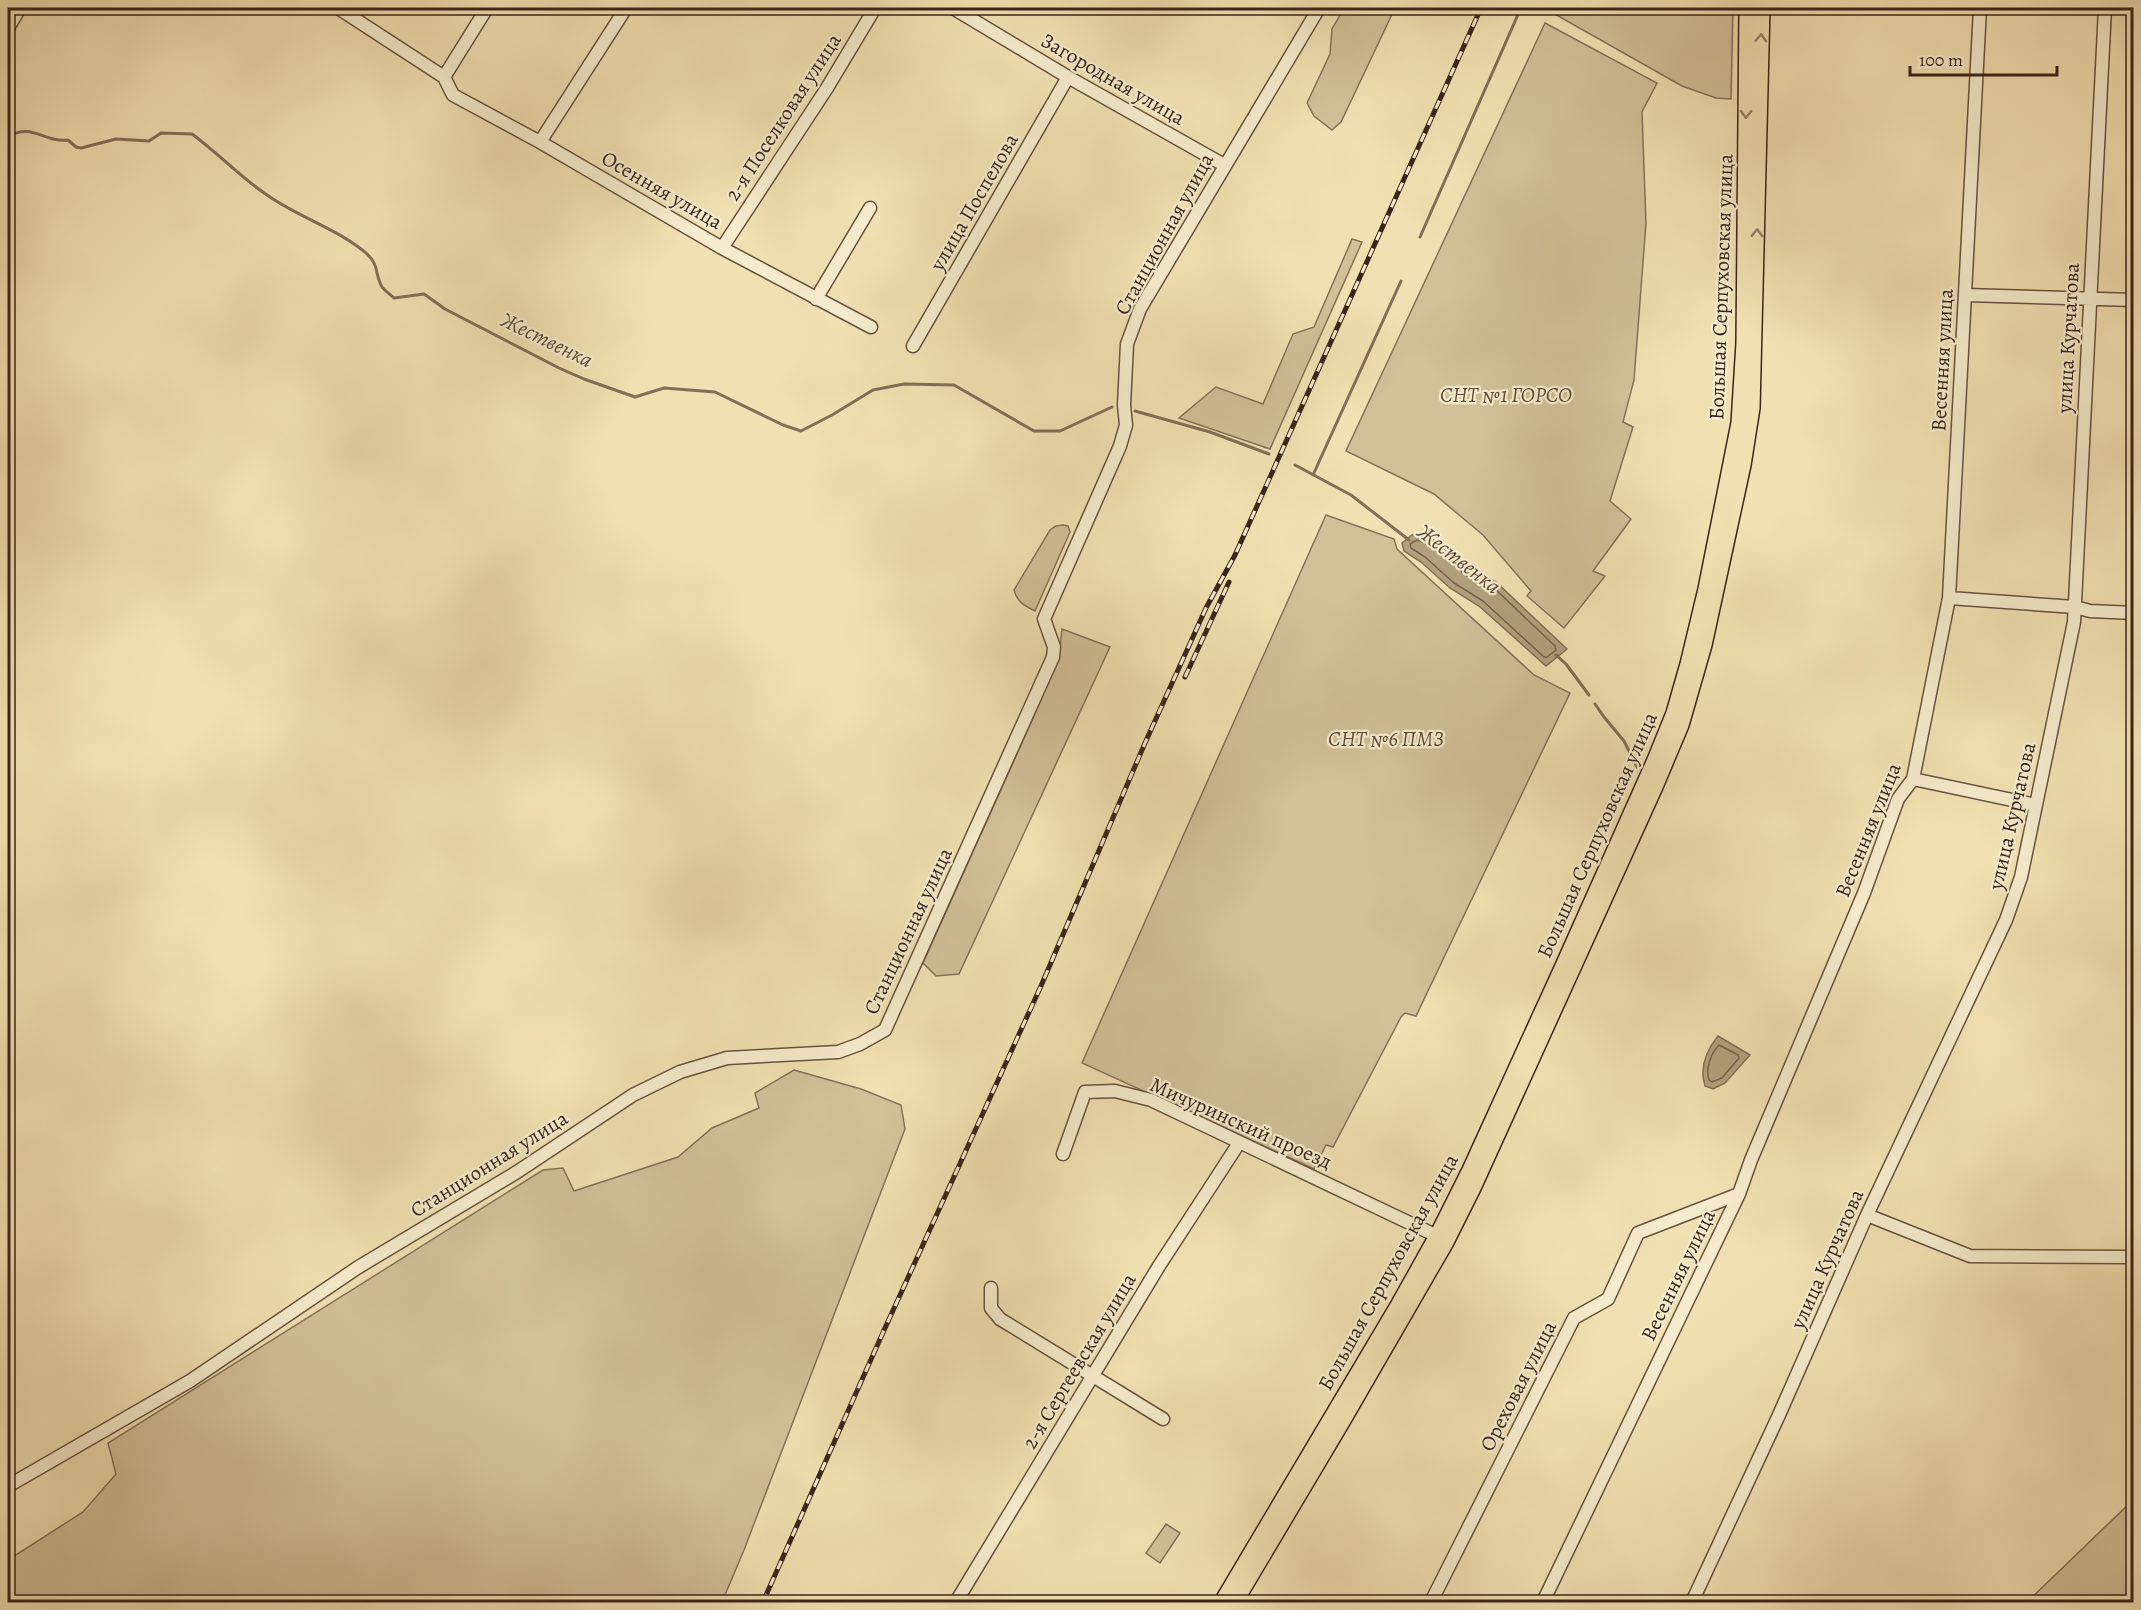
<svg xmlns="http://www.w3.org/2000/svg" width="2141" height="1610" viewBox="0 0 2141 1610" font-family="Alegreya,serif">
	<rect width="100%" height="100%" fill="#f1e0b1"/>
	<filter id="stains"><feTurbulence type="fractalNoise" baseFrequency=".00333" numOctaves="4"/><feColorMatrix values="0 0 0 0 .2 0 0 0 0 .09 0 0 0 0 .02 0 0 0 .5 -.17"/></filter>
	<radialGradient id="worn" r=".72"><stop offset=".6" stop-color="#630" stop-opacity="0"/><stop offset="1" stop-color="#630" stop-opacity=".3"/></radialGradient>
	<path fill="#d2c097" stroke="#867258" stroke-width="1.5" d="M1344 8H1395L1341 122 1332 130 1314 116 1307 103 1330 54 1332 29Z
		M1544 8H1733L1731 99 1716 98 1682 86Z
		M1545 23 1657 83 1642 112 1646 223 1634 380 1623 422 1633 427 1610 501 1631 519 1593 571 1605 576 1564 628 1527 596 1531 591 1483 535 1434 494 1346 451Z
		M1352 239 1362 242 1270 449 1179 418 1216 387 1263 404 1293 334 1314 327Z
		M1326 515 1394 539 1397 549 1534 675 1570 693 1416 1016 1405 1013 1401 1017 1333 1147 1326 1145 1314 1169 1082 1063Z
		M1063 525 1068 526 1070 532 1035 611C1025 606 1017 602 1014 590L1050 530 1056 526Z
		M1062 629 1110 647 959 974 936 976 923 963 1029 727 1059 656Z
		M794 1070 861 1089 901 1105 905 1129 744 1550 722 1602H8V1560L83 1512 116 1474 108 1443 543 1170 563 1168 574 1191 678 1157 712 1128 759 1108 755 1093Z
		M2133 1500V1602H2027Z
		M1166 1524 1180 1533 1160 1563 1146 1553Z"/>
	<path fill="#b3a07e" stroke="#836e56" stroke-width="1.5" d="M1417 534 1436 541 1470 570 1496 582 1567 649 1546 666 1479 606 1450 588 1421 562 1404 551 1402 543 1412 535Z
		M1718 1036 1750 1055 1725 1083 1713 1089 1705 1086C1699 1067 1706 1051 1718 1036Z"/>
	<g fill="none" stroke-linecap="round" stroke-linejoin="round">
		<path stroke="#77624c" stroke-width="1.5" d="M1417 540 1433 546 1467 576 1493 587 1555 646 1556 650 1547 657H1544L1483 601 1454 583 1425 557 1411 548 1410 544Z
			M1719 1045 1738 1055 1739 1058 1722 1078 1712 1082 1709 1080C1705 1069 1711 1053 1719 1045Z"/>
		<path stroke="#836e56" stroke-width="3" d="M8 137C32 122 44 143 68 140L76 147 81 148 116 139 149 141 161 133 192 134C218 153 240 177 267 195 298 217 336 228 366 253 380 266 374 271 381 285 383 290 390 294 394 298L424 294 445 309 559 368 584 379 635 397 664 388 715 392 783 425 801 431 832 415 873 390 904 384 954 385 1034 431H1060L1112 407
			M1420 237 1520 10
			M1135 411 1210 432 1269 454
			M1295 465 1351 495 1409 540
			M1313 475 1401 281
			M1556 655 1566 664 1589 695
			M1595 704 1604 717 1624 741 1637 767"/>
		<defs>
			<path id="minor" d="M338 8 444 77 453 95 540 142 722 248 871 327
				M953 8 1068 77 1224 165
				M8 28 20 8
				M444 77 487 8
				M540 142 626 8
				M722 248 827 88 875 8
				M1965 295 2134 300
				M816 299 870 208
				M913 346 1068 77
				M1949 598 2075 607 2090 611 2134 613
				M1913 779 2036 805
				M1063 1154 1085 1092 1115 1091 1151 1100 1437 1236
				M1867 1215 1970 1256 2134 1257
				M991 1288V1308L1000 1319 1163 1419
				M8 1486 190 1381 357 1268 517 1172 633 1095 680 1072 727 1058 838 1052 860 1044 885 1030 1053 657 1054 647 1044 619 1120 446 1126 425 1124 405 1127 344 1140 309 1319 8
				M956 1602 1159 1266 1239 1143
				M1431 1602 1574 1318 1608 1299 1638 1233 1739 1194
				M1543 1602 1739 1194 1751 1160 1864 893 1898 799 1913 779 1949 598 1980 8
				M1692 1602 1779 1415 1867 1215 2006 920 2021 877 2074 622 2105 8"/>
			<path id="major" d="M1222 1602 1399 1304 1437 1236 1470 1170 1563 966 1655 760 1674 713 1688 664 1706 589 1739 423 1744 343 1747 8
				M1235 1602 1342 1422 1446 1242 1473 1188 1654 789 1681 725 1704 645 1743 465 1752 408 1762 8"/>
		</defs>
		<use href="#minor" stroke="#685340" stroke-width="15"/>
		<use href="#major" stroke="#3b241a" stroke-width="18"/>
		<use href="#minor" stroke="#f6ebcc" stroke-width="12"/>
		<use href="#major" stroke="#f1e0b1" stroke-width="15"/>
		<defs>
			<path id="rail" d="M1185 677 1229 582
				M763 1602 885 1328 1041 986 1145 743 1206 608 1235 555 1481 8"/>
		</defs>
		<use href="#rail" stroke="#3b241a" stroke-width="5"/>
		<use href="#rail" stroke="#f6ebcc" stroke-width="3" stroke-dasharray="9" stroke-linecap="butt"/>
	</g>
	<defs><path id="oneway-chevron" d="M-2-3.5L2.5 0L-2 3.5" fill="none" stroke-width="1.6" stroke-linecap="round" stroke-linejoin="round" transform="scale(1.5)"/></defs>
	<g stroke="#968266">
		<use href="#oneway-chevron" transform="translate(1761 38) rotate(-88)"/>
		<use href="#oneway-chevron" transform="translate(1746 114) rotate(91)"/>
		<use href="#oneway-chevron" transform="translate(1757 233) rotate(-89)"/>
	</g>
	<g text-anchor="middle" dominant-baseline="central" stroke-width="4.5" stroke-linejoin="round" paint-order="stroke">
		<g font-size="21" fill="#3b241a" stroke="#f6ebcc">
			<text transform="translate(1113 79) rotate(30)">Загородная улица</text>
			<text transform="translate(783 117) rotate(-57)">2-я Поселковая улица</text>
			<text transform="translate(662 190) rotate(30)">Осенняя улица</text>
			<text transform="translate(974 202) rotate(-60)">улица Поспелова</text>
			<text transform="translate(1164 234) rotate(-61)">Станционная улица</text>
			<text transform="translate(1721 287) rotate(-88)">Большая Серпуховская улица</text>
			<text transform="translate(2068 338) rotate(-87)">улица Курчатова</text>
			<text transform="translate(1942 360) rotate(-87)">Весенняя улица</text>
			<text transform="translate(2012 816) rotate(-77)">улица Курчатова</text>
			<text transform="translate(1868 830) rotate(-68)">Весенняя улица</text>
			<text transform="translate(1597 835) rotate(-66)">Большая Серпуховская улица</text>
			<text transform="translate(908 931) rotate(-65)">Станционная улица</text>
			<text transform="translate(1241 1123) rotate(24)">Мичуринский проезд</text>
			<text transform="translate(489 1164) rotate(-32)">Станционная улица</text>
			<text transform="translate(1827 1259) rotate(-66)">улица Курчатова</text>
			<text transform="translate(1388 1272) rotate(-61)">Большая Серпуховская улица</text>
			<text transform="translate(1678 1275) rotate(-64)">Весенняя улица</text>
			<text transform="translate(1079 1361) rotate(-59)">2-я Сергеевская улица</text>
			<text transform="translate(1518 1386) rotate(-63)">Ореховая улица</text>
		</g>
		<g font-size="21" font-style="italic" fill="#614b39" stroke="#f6ebcc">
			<text x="1506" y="395">СНТ №1 ГОРСО</text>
			<text x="1386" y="739">СНТ №6 ПМЗ</text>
		</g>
		<g font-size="22" font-style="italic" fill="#5f4938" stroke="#f6ebcc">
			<text transform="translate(547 340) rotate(26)">Жественка</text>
			<text transform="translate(1459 559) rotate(38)">Жественка</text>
		</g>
	</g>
	<rect width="2141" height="1610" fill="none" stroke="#f1e0b1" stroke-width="30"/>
	<rect x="9" y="9" width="2123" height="1592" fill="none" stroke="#3b241a" stroke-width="3"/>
	<rect x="15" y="15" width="2111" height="1580" fill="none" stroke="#3b241a" stroke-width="1.5"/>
	<path d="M1910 66v9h147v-9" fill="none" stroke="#3b241a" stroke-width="3"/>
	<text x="1919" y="66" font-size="18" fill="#3b241a" stroke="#f6ebcc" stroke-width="4.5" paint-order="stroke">100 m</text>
	<rect width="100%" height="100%" filter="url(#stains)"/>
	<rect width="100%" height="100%" fill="url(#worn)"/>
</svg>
